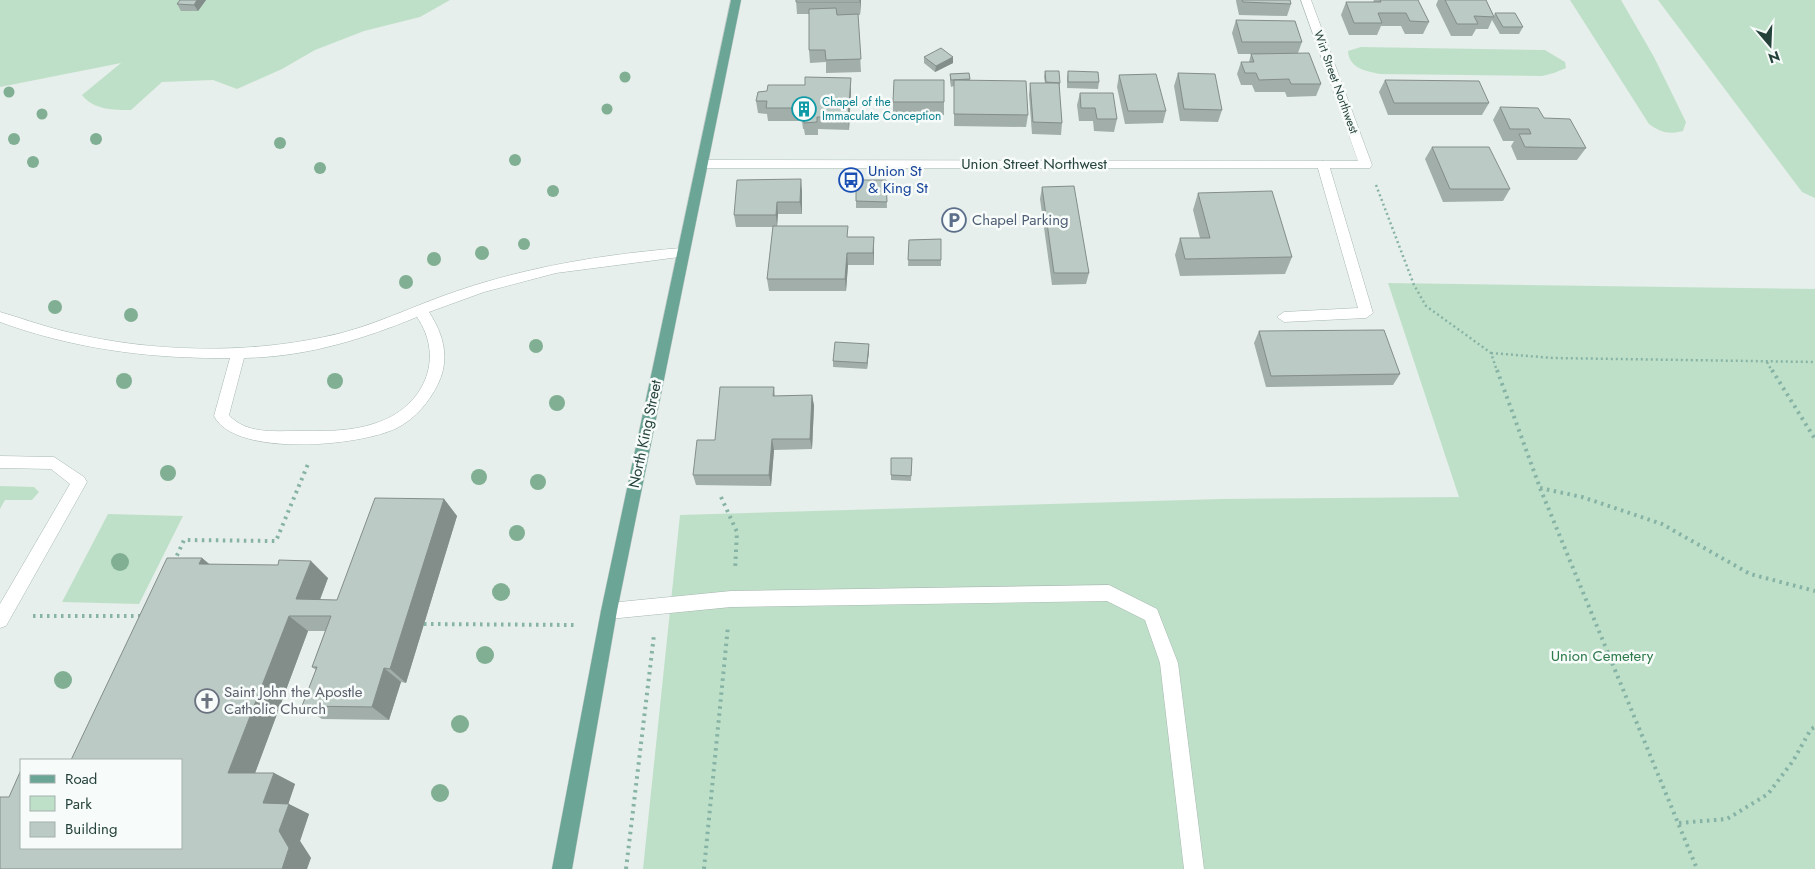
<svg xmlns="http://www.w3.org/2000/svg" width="1815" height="869" viewBox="0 0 1815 869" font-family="Jost,sans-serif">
  <rect width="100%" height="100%" fill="#e6efeb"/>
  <!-- green -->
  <path fill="#bfe0c8" d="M0,0H450L420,17L364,31L315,50L282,69L237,89L213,80L162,82L131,110C113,110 94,110 82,95L121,63L0,87Z
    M1570,0H1621L1654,57L1686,122L1683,131C1669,135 1660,132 1649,124Z
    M1658,0H1815V198L1802,192Z
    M1361,47L1545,50L1565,62L1566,68L1554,73L1542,76L1380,74C1365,71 1349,68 1348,51Z
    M1388,283L1815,289V869H643L680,515L1220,499L1459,497Z
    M0,486L34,487L39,492L32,500H5L0,509Z
    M108,514L183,516L139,604L62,602Z"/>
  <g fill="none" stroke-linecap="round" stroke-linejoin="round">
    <!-- lane casing -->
    <g stroke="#a8b8b2" stroke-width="1">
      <path id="lane" d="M1323,161L1329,165L1373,313L1366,318L1284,322L1277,317L1284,312L1358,308L1317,165Z
        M682,248L687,250L689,253L687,256L556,273L484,292L429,312C444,335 450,359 438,384C429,402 416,418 397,428C361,446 235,458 214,416L230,358C151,359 74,349 0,322V312C24,319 48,328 72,333C152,352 244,354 324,337C371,328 414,305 460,290C532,266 606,254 682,248ZM417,317C446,359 423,408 376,423C351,432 323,431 297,431C273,431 246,434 229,415L244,358C305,357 361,340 417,317Z
        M0,456L54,457L84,477L87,482L6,626L0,628V604L70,484L51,469L0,468Z
        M1109,585L1157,609L1178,663L1204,869H1184L1160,663L1145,620L1107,601L731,607L609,619L603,616L601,611L603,606L609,603L731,591Z"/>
    </g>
    <!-- street casing -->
    <g stroke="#a8b8b2" stroke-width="1">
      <path id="street" d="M1301,0H1311L1372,165L1370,168H702L696,164L702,160L1358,161Z"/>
    </g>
    <!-- primary casing -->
    <g stroke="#c2cac8" stroke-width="1">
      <path id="primary" d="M731,0H741L617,611L572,869H552L601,611Z"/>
    </g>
    <!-- path-far1 -->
    <path stroke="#86b3a5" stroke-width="2.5" stroke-dasharray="2 3" stroke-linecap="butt" d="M1376,185L1414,285L1426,306L1491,353L1497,371
      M1491,353L1553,358L1815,362
      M1767,362L1772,371"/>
    <!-- path -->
    <path stroke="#86b3a5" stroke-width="4" stroke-dasharray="2.5 4.5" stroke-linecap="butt" d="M1497,370L1540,488L1697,869
      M1772,370L1815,439
      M1540,488L1582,497L1662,524L1750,574L1815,591
      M721,497L737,532L735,570
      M174,562L184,540L276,541L308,464
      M33,616H142
      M424,624L577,625
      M1679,823L1727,819L1768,794L1793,761L1811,729L1815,727
      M626,869L654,635
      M704,869L728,626"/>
    <!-- lane -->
    <use href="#lane" fill="#fff" fill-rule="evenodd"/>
    <!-- street -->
    <use href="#street" fill="#fff" fill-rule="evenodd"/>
    <!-- primary -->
    <use href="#primary" fill="#6aa596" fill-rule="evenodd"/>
  </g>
  <!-- trees -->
  <g fill="#80af93">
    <circle cx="625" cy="77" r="5.5"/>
    <circle cx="9" cy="92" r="5.5"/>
    <circle cx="607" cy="109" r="5.5"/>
    <circle cx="42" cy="114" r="5.5"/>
    <circle cx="14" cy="139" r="6"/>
    <circle cx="96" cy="139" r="6"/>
    <circle cx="280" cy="143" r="6"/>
    <circle cx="515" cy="160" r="6"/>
    <circle cx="33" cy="162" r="6"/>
    <circle cx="320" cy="168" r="6"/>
    <circle cx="553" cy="191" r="6"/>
    <circle cx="524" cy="244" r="6"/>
    <circle cx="482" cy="253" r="7"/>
    <circle cx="434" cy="259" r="7"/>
    <circle cx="406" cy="282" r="7"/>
    <circle cx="55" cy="307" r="7"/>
    <circle cx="131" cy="315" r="7"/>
    <circle cx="536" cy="346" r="7"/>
    <circle cx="124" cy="381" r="8"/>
    <circle cx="335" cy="381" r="8"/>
    <circle cx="557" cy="403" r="8"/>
    <circle cx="168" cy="473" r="8"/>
    <circle cx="479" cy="477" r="8"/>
    <circle cx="538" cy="482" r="8"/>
    <circle cx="517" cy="533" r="8"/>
    <circle cx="120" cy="562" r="9"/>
    <circle cx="501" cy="592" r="9"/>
    <circle cx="485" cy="655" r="9"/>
    <circle cx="63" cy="680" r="9"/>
    <circle cx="460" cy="724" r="9"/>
    <circle cx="440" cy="793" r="9"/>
  </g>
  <!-- wall -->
  <path fill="#a1aea9" d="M180,0H206L198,11H181L177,4Z
    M796,0H861L860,15H858L861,72L826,73V62L810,63L809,50V14H797Z
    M1236,0H1290L1291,4L1287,16L1239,15L1236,1Z
    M1374,0H1418L1429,22L1423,34H1405L1401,26H1381L1377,35H1349L1341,15L1346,2H1373Z
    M1438,0H1486L1494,16L1495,13L1523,27L1519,34H1500L1492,20L1488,29H1476L1472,36H1451L1436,5Z
    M1236,20L1302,42L1298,53L1321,84L1316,96L1287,97L1285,92H1255L1252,85H1241L1237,74L1241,62H1249L1251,54H1238L1232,33Z
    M924,57H953V63L935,72L924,63Z
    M1045,71L1060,83L1059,89L1062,123L1061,135L1032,134L1029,95L1030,83H1045L1044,77Z
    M1068,71L1099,82L1098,89L1067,88V78Z
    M969,73L970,80L1028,115L1026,127L954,126V86L951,87L950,81V74Z
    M1178,73L1222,110L1218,122L1180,121L1174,86Z
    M1119,75L1166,111L1163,123L1125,124L1117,87Z
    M944,80V115L893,114V102Z
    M1385,80L1489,103L1482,115H1388L1379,92Z
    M851,90L849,130L818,129V135H805L804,129H803L802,121H768L767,114L758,113L756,101Z
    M1080,93L1117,119L1114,132L1094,131L1093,121H1079L1077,105Z
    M1500,107L1544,118L1586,148L1577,160H1517L1511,146L1514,141H1503L1493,120Z
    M1432,147L1510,189L1503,201L1443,202L1425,159Z
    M886,180L887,208H856V201Z
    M1042,187L1089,273L1086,284L1052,285L1040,199Z
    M802,191V214H778L777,226L848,237H874V265H848L846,291H769L767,279L773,227H736L734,215Z
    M1198,193L1292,257L1285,274L1180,276L1175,255L1180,238H1200L1193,210Z
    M941,239V266H908L909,240Z
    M1259,331L1400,374L1393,385L1266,387L1254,343Z
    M869,344V350L867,369L833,367V361Z
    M774,387L775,396L812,395L814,406L812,449L774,450L771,486L696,485L693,475L715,440Z
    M912,458L911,481L891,480V475Z
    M444,499L457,516L406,683L401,682L389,720L322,719L302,706L316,670L312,667L325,631H308L255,773H274L295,784L288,804L309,814L300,841L311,858L21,848L202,558L209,564L328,578L320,600H337Z"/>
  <!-- shaded-wall -->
  <path fill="#838d89" d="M197,0H206L198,11L194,5Z
    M860,0H861L860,15Z
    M953,57V63L935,72L936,66Z
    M851,78V90L849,130L848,117Z
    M801,179L802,191V214L800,202Z
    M777,202L778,214L777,227L776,215Z
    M874,237V265L873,253Z
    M847,253L848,265L846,291L845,279Z
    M869,344V350L867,369V363Z
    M812,395L814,406L812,449L810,439Z
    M772,439L774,450L771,486L769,475Z
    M444,499L457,516L406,683L390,669Z
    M202,558L222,575L199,564Z
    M311,561L328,578L314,615L296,599Z
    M289,616L308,631L251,784L228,773Z
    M384,668L401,682L389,720L372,707Z
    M274,773L295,784L285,814L263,803Z
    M289,804L309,814L300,841L311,858L307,869H282L279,831Z"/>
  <!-- building -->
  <path fill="#bbcac4" stroke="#838d89" d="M180,0H197L194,5L177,4Z
    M796,0H860V2H796Z
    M1242,0H1290L1291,4L1243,2Z
    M1380,0H1418L1429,22L1410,21L1406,13H1378L1382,23H1354L1346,2H1381Z
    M1445,0H1486L1494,17L1474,16L1478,24H1457Z
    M836,8L837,15L858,14L861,59L826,60L825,50H809V9Z
    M1495,13H1515L1523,27H1503Z
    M1236,20L1295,21L1302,42H1242Z
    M941,48L953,57L936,66L924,57Z
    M1309,53L1321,84H1291L1289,79L1259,80L1256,73H1245L1241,62H1254L1251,54Z
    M1045,71H1059L1060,83L1046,82Z
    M1068,71L1098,72L1099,82H1068Z
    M969,73L970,79L951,80L950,74Z
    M1178,73L1215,74L1222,110L1184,109Z
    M1156,74L1166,111H1128L1119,75Z
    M805,77L851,78L848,117H817V122L804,123L805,117H801L802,108H766L767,101H756L758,92L767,91L768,85H805Z
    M894,80H944V102H893Z
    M954,80L1026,81L1028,115L954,114Z
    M1385,80L1479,81L1489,103H1394Z
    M1030,83H1059L1062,123L1033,122Z
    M1080,93H1113L1117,119H1097L1095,108H1081Z
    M1500,107L1538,108L1544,118L1570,119L1586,148L1525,147L1519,134H1531L1529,129H1510Z
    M1432,147H1489L1510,189H1450Z
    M801,179L800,202H777L776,215H734L737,180Z
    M856,180H886L887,202L856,201Z
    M1074,186L1089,273H1054L1042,187Z
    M1272,191L1292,257L1185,259L1180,238H1210L1198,193Z
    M773,226H848L847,237H874L873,253H847L845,279H767Z
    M941,239V260H908L909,240Z
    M1384,330L1400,374L1271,376L1259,331Z
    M835,342L869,344L867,363L833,361Z
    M720,387H774L773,396L812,395L810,439H772L769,475H693L697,440H715Z
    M891,458H912L911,476L891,475Z
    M375,498L444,499L390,669L384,668L372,707L302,706L317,667H312L331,616H289L228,773H274L263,803L289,804L279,831L289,848L282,869H0V797H9L21,770V848H181V760H71L167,558H202L199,564L278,565L279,560L311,561L296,599L337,600Z"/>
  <!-- icons -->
  <defs>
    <g id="building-ring" transform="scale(1.25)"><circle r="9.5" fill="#f7fbf9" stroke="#0f9aa8" stroke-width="1.5"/><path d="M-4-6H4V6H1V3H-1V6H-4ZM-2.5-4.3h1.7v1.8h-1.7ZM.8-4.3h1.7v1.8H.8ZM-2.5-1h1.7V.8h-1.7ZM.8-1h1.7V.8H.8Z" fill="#0f9aa8"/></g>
    <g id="bus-ring" transform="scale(1.25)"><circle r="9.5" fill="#f7fbf9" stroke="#1a4fb4" stroke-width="1.5"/><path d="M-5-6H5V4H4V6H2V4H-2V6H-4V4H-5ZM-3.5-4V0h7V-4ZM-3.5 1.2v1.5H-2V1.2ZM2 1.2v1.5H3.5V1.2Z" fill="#1a4fb4"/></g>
    <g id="parking-ring" transform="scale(1.25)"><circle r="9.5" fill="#f7fbf9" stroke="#5c6f8a" stroke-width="1.5"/><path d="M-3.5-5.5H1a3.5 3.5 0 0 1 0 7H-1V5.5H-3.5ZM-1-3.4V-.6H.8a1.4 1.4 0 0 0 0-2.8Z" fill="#5c6f8a"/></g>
    <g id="church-ring" transform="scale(1.25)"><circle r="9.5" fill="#f7fbf9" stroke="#6b7280" stroke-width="1.5"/><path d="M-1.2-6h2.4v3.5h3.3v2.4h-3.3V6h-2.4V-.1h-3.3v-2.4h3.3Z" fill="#6b7280"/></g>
  </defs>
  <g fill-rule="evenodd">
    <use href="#building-ring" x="804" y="109"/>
    <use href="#bus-ring" x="851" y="180"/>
    <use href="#parking-ring" x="954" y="220"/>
    <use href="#church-ring" x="207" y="701"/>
  </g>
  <g text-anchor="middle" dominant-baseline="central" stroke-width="5" stroke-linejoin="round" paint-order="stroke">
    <!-- far-street labels -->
    <g font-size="12" fill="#24423a" stroke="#f7fbf9">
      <text transform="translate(1336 82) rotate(70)">Wirt Street Northwest</text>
    </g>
    <!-- far-culture labels -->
    <g font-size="12" fill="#0d838f" stroke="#f7fbf9" text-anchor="start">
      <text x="822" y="102">Chapel of the<tspan x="822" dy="14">Immaculate Conception</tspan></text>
    </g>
    <!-- street labels -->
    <g font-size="15" fill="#24423a" stroke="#f7fbf9">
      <text x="1034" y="164">Union Street Northwest</text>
      <text transform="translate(645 434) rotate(-78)">North King Street</text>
    </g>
    <!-- transit labels -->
    <g font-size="15" fill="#164399" stroke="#f7fbf9" text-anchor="start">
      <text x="868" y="171">Union St<tspan x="868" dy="17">&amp; King St</tspan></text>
    </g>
    <!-- service labels -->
    <g font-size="15" fill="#4e5e75" stroke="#f7fbf9" text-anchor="start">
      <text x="972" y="220">Chapel Parking</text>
    </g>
    <!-- park labels -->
    <g font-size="15" fill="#2d7a4b" stroke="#f7fbf9">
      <text x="1602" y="656">Union Cemetery</text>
    </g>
    <!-- worship labels -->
    <g font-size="15" fill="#5b616d" stroke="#f7fbf9" text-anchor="start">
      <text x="224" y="692">Saint John the Apostle<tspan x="224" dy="17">Catholic Church</tspan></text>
    </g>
  </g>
  <!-- legend -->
  <rect x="20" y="759" width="162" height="90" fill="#f7fbf9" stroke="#a3b1ad"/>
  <rect x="30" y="775" width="25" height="8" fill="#6aa596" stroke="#a3b1ad"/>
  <text x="65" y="784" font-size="15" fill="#24423a">Road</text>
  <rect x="30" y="796" width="25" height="15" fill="#bfe0c8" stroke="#a3b1ad"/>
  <text x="65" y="809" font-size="15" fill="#24423a">Park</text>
  <rect x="30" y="822" width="25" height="15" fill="#bbcac4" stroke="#a3b1ad"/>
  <text x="65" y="834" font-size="15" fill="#24423a">Building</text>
  <!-- north arrow -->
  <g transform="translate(1770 45) rotate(161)" stroke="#f7fbf9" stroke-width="4" paint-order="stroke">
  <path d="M0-4L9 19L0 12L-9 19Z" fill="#24423a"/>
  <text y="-8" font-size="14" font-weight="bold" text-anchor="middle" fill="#24423a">N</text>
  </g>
</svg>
